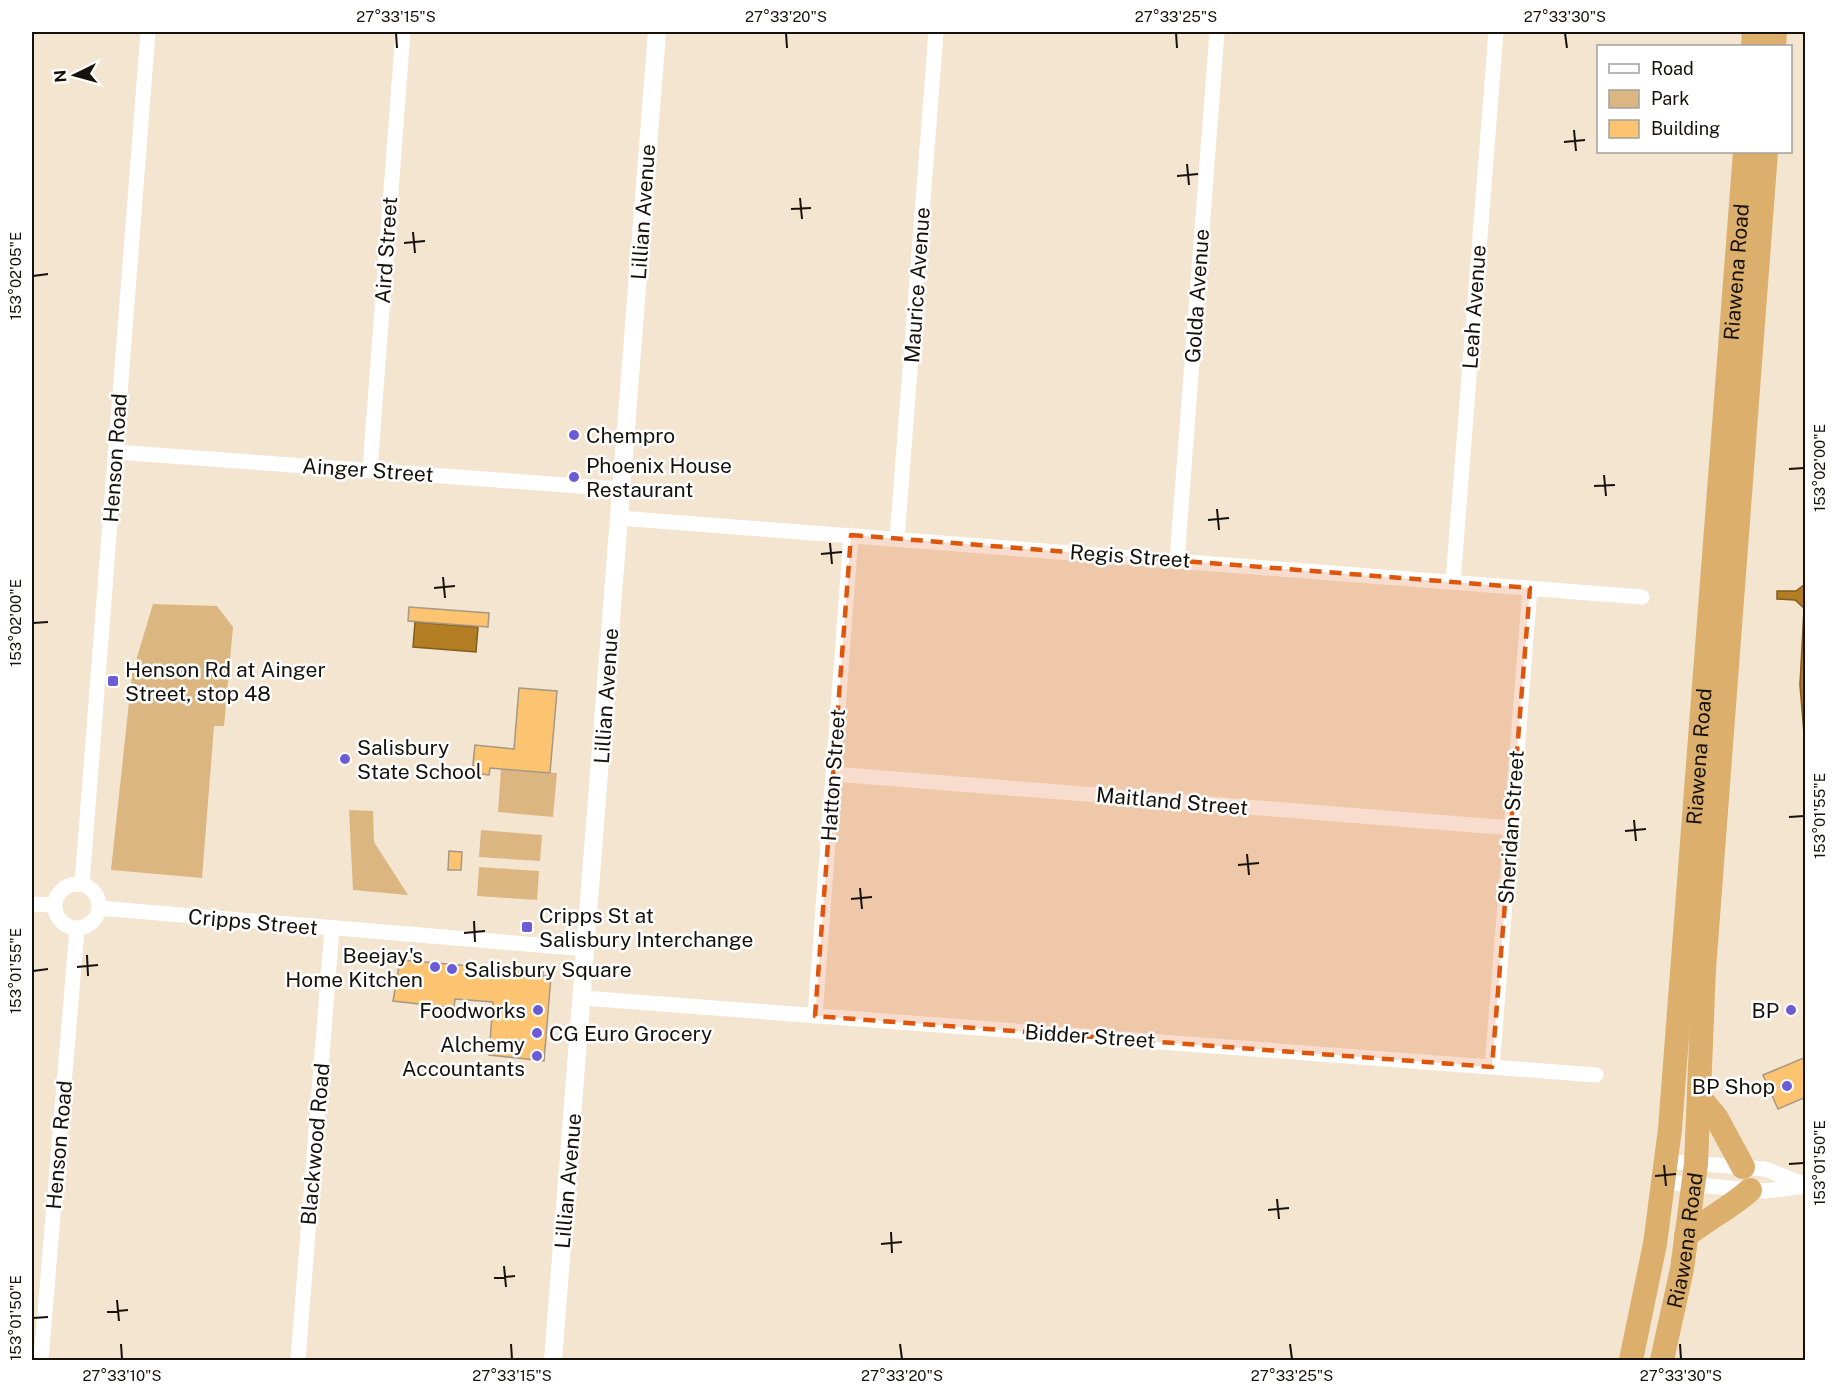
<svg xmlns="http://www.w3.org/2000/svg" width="1837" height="1392" viewBox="0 0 1837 1392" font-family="'Public Sans',sans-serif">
  <rect width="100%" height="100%" fill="#f4e5d1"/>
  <!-- green -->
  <path fill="#dcb681" d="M153,604L217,606L233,627L224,726H214L202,878L111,870L132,674Z
    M501,769L557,773L553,817L498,812Z
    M349,810L373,811L374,842L408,895L353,890Z
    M481,830L542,835L540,861L479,857Z
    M479,867L539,871L537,900L477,896Z"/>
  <!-- water -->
  <path fill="#b27d23" stroke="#835d1c" stroke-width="1.5" d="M1805,584V746L1800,685L1804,608L1795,600L1777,599V591H1796Z
    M415,622L478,627L476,652L413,647Z"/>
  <!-- building -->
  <path fill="#fcc370" stroke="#a69885" stroke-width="1.5" d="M409,607L489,613L488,627L408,621Z
    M519,688L557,691L550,773L490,768L489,775L472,773L475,745L514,749Z
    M449,851L462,852L461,870H448Z
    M400,960L543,972V976H551L544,1061L489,1055L493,1002L455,999L454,1008L393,1001Z
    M1806,1057V1097L1778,1109L1763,1075Z"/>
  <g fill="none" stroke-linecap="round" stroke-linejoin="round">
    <!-- minor -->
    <path stroke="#fff" stroke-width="15" d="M115,452L621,489
      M370,469L403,32
      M619,518L1642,597
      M897,539L936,32
      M1177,560L1217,32
      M1453,582L1496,32
      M833,774L1511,828
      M55 906a22 22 0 1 1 44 0a22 22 0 1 1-44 0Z
      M82,884L148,32
      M32,904L54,905
      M99,908L586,949
      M583,998L1596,1075
      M815,1016L851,535
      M1492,1067L1530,588
      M1666,1161L1765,1169L1806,1185
      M1663,1182L1765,1191L1806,1186
      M41,1360L77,929
      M298,1360L332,928"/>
    <!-- tertiary -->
    <path stroke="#fff" stroke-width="18" d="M553,1360L657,32"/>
    <!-- trunk -->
    <g stroke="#dcb06c" stroke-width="24">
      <path d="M1753,46L1754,32"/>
      <path d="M1774,46L1775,32"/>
      <path d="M1700,1098L1716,1117L1743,1167"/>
      <path d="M1686,1236C1707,1219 1730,1208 1750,1190"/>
      <path id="s1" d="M1631,1360L1655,1244L1670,1129L1745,152"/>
      <path id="s2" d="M1662,1360L1682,1269L1696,1164L1704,969L1766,152"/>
    </g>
  </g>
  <!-- marked area -->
  <path fill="#de550c" fill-opacity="0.2" stroke="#de550c" stroke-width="4.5" stroke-dasharray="12 8" stroke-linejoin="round" d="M851,535L1530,588L1492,1067L815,1016Z"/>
  <!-- ticks -->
  <path fill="none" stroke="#16110a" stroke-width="2" d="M396,33L397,48M786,33L787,48M1176,33L1177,48M1565,33L1567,48M1574,130L1576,151M1564,142L1585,140M1187,164L1189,185M1177,176L1198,174M800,198L802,219M791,209L811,208M413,232L415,253M404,243L425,241M33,276L48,274M1789,469L1804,468M1604,475L1606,496M1594,486L1615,485M1217,509L1219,530M1208,520L1229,518M830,543L832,564M821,554L842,552M443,577L445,598M434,588L455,586M33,623L48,622M1789,817L1804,816M1634,820L1636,841M1625,831L1646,829M1247,854L1249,875M1238,865L1259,863M860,888L862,909M851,899L872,897M474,921L475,942M464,933L485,931M87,955L88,976M77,967L98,965M33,971L48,969M1789,1164L1804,1163M1664,1165L1666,1186M1655,1176L1676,1174M1277,1199L1279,1219M1268,1210L1289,1208M891,1232L892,1253M881,1244L902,1242M504,1266L506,1287M494,1278L515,1276M117,1300L119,1321M107,1312L128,1310M33,1318L48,1317M121,1344L122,1359M511,1344L512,1359M900,1344L902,1359M1290,1344L1292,1359M1680,1344L1681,1359"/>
  <!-- markers -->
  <g fill="#6c5bd5" stroke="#fff" stroke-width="2">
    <circle cx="574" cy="435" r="6"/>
    <circle cx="574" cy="477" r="6"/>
    <rect x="107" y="675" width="12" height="12" rx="3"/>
    <circle cx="345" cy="759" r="6"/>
    <rect x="521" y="921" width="12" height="12" rx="3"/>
    <circle cx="435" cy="967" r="6"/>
    <circle cx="452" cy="969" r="6"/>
    <circle cx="538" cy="1010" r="6"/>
    <circle cx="1791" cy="1010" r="6"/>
    <circle cx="537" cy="1033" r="6"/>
    <circle cx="537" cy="1056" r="6"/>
    <circle cx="1787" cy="1086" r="6"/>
  </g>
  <g text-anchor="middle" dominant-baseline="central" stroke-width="5" stroke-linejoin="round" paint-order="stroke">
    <!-- street labels -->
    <g font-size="21" fill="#16110a" stroke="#fff">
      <text transform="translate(643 212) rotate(-86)">Lillian Avenue</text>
      <text transform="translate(386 250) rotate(-86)">Aird Street</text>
      <text stroke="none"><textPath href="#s1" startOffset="1094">Riawena Road</textPath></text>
      <text transform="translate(917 285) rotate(-86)">Maurice Avenue</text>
      <text transform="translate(1197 296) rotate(-86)">Golda Avenue</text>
      <text transform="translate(1474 307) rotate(-86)">Leah Avenue</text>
      <text transform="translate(115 458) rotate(-86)">Henson Road</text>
      <text transform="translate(368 470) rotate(4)">Ainger Street</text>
      <text transform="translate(1130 556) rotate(4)">Regis Street</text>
      <text transform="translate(606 696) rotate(-86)">Lillian Avenue</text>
      <text stroke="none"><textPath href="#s1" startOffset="608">Riawena Road</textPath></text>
      <text transform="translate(833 775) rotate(-86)">Hatton Street</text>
      <text transform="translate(1172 801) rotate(5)">Maitland Street</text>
      <text transform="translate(1511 827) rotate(-86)">Sheridan Street</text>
      <text transform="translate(253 922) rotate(5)">Cripps Street</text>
      <text transform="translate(1090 1036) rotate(4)">Bidder Street</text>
      <text transform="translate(315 1144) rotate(-85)">Blackwood Road</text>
      <text transform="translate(59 1145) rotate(-85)">Henson Road</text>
      <text transform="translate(568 1181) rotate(-85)">Lillian Avenue</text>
      <text stroke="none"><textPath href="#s2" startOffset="122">Riawena Road</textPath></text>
    </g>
    <!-- poi labels -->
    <g font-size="21" fill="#16110a" stroke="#fff" text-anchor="start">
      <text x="586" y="435">Chempro</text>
      <text x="586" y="465">Phoenix House<tspan x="586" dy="24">Restaurant</tspan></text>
      <text x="125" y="669">Henson Rd at Ainger<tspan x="125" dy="24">Street, stop 48</tspan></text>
      <text x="357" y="747">Salisbury<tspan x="357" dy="24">State School</tspan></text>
      <text x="539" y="915">Cripps St at<tspan x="539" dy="24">Salisbury Interchange</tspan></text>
      <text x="423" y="955" text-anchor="end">Beejay's<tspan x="423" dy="24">Home Kitchen</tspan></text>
      <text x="464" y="969">Salisbury Square</text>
      <text x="526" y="1010" text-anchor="end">Foodworks</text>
      <text x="1779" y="1010" text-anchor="end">BP</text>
      <text x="549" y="1033">CG Euro Grocery</text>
      <text x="525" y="1044" text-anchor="end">Alchemy<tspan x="525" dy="24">Accountants</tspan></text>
      <text x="1775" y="1086" text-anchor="end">BP Shop</text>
    </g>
  </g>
  <!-- border -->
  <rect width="1837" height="1392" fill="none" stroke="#ffffff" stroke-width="66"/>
  <!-- legend -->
  <rect x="1597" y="45" width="195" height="108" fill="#ffffff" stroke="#a2a09d" stroke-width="1.5"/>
  <rect x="1609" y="64" width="30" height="9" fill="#ffffff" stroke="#a2a09d" stroke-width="1.5"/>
  <text x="1651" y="75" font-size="18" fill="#16110a">Road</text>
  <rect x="1609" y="90" width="30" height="18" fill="#dcb681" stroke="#a2a09d" stroke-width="1.5"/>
  <text x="1651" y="105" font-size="18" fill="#16110a">Park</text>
  <rect x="1609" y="120" width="30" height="18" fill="#fcc370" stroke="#a2a09d" stroke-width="1.5"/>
  <text x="1651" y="135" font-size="18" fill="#16110a">Building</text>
  <!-- north arrow -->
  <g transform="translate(75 75) rotate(265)" stroke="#ffffff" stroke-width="4.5" paint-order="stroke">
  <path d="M0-4.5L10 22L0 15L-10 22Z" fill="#16110a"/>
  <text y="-9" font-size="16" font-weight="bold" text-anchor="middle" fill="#16110a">N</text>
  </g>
  <rect x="33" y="33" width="1771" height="1326" fill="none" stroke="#16110a" stroke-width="2"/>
  <g font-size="15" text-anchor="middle" fill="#16110a">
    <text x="396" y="22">27°33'15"S</text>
    <text x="786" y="22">27°33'20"S</text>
    <text x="1176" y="22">27°33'25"S</text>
    <text x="1565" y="22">27°33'30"S</text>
    <text transform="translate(16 276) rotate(-90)" y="5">153°02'05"E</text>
    <text transform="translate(1820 468) rotate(-90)" y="5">153°02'00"E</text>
    <text transform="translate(16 623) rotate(-90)" y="5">153°02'00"E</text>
    <text transform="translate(1820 816) rotate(-90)" y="5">153°01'55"E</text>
    <text transform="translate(16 971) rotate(-90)" y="5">153°01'55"E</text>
    <text transform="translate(1820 1163) rotate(-90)" y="5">153°01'50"E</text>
    <text transform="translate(16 1318) rotate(-90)" y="5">153°01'50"E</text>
    <text x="122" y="1381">27°33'10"S</text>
    <text x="512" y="1381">27°33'15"S</text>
    <text x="902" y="1381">27°33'20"S</text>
    <text x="1292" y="1381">27°33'25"S</text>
    <text x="1681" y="1381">27°33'30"S</text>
  </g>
</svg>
